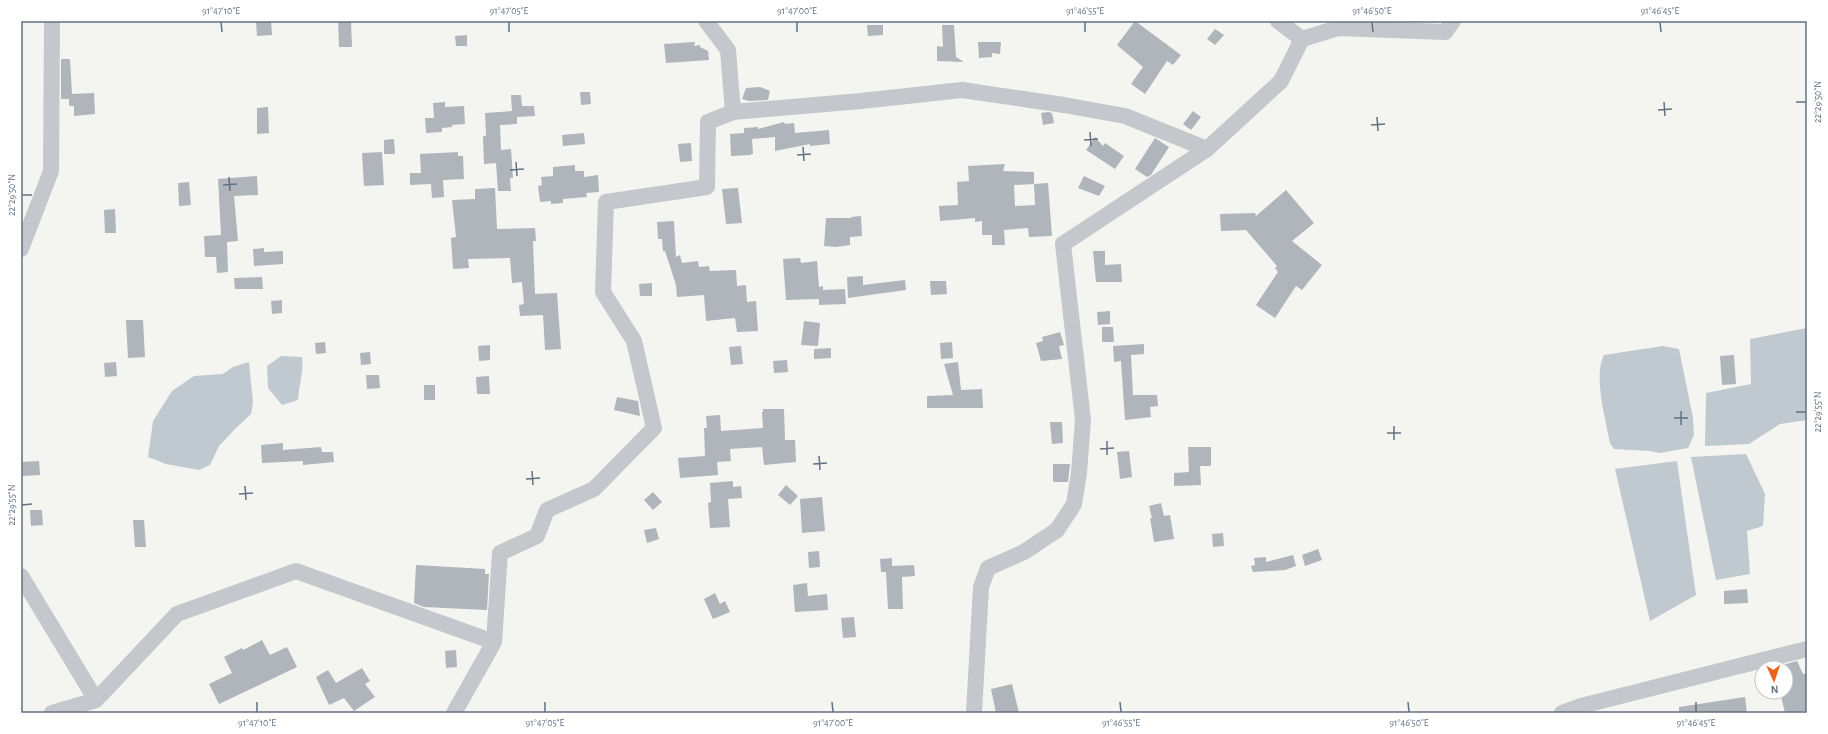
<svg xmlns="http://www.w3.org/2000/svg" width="1828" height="734" viewBox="0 0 1828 734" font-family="'Alegreya Sans',sans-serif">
  <rect width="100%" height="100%" fill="#f4f5f0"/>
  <!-- water -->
  <path fill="#bfc9cf" d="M1807,328V420L1780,424L1749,444L1705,446L1706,393L1751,384L1750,339Z
    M1663,346L1679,349L1693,418L1694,435L1688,448L1660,453L1650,451L1614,449L1610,443C1606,421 1593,375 1604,355Z
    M281,356L302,357C304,371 299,385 298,400L282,405L268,388L267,366Z
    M249,362L253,402L251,414L236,428L219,446L210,465L199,470L166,464L148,457L153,421L172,391L194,376L223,374L233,367Z
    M1746,454L1765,494L1763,526L1747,531L1750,574L1716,580L1691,457Z
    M1677,461L1696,595L1650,621L1615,469Z"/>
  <!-- building -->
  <path fill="#afb5bb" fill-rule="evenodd" d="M256,21H271L272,35L257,36Z
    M338,21H351L352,47H339Z
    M1135,21L1181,55L1173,65L1167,61L1145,94L1131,84L1143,67L1117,45Z
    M867,25H883V35L868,36Z
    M942,25H954L956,57L964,62L937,61V46L943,47Z
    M1215,29L1224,35L1215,45L1207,39Z
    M467,35V46H456L455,36Z
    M695,42L694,46L700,45V47L708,51L709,60L666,63L664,44Z
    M978,42H1001L1000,54L992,53V57L979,58Z
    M61,59H70L72,94L94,93L95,114L74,116V106H69V99H61Z
    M760,87L770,91L768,100L749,101L742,99L746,88Z
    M580,92H590L591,104L581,105Z
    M511,95H521L522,106H534L535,116L517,117V124L500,125L501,150L511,149L513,178H510L511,191H498L496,163L484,164L483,136H486L485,113L512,111Z
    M445,102V107L464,106L465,124L452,125V127L442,128V132L426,133L425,118H434L433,103Z
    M268,107L269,133L257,134V108Z
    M1193,111L1201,117L1191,130L1183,124Z
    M1048,112L1052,113L1054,123L1043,125L1041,113Z
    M784,122L785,124L794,123L795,133L829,130L830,144L810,146V144L775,151V137L752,139L753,154H751V155L731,156L730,134L744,133V128L758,127V129Z
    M584,133L585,144L563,146L562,135Z
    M1095,137L1103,146L1105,143L1124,156L1115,169L1086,150Z
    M1155,138L1169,147L1151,175L1147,177L1135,169Z
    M394,139L395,154H384V140Z
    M691,143L692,161L680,162L678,144Z
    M382,152L384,185L364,186L362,153Z
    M458,152V156H463L464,179L443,180L444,197L432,198L431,184L410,185V173H421L420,154Z
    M1005,164L1003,171L1034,172V184L1048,183L1052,236L1029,237L1028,228L1004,230L1005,245H992V235H982V221L975,222V218L940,221L939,206L958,205L957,182L969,181L968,166ZM1034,184L1035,205L1015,206L1014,185Z
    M575,165V171H584V177L598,175L599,192L586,193L587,197L563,199V203L551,204V201L540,202L538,186L542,185L541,177L553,176V167Z
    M257,176L258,195L234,196L238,241L227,242L228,272L217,273L216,257H205L204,236L221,235L218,179Z
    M1084,176L1105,186L1099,196L1078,188Z
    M189,182L191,205L179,206L178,183Z
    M495,188L497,229L535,228L536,241H533L535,294L557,293L561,349L545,350L543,315L520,316L519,305L524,304L522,282L512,283L510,258L468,259L469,268L453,269L451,238L456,237L452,200L475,199V189Z
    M738,188L742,223L726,224L722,189Z
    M1286,190L1314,223L1292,241L1322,265L1302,290L1296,286L1275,318L1256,305L1278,272L1275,268L1277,266L1246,230L1221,231L1220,214L1255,213L1256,216Z
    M115,209L116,233H105L104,210Z
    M861,216L862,236L850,237V245L836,247L824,246L826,218H851V217Z
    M674,221L676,257L680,255L682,263L698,261L699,267L709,266L710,271L736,270L737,286L746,285L747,302L756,301L758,331L737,332L735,318L706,321L704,295L677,297L676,285L665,251H663L662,239H658L657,222Z
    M264,248V252L283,251V264L254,266L253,249Z
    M1093,251H1105V265L1121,264L1122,282H1096Z
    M800,258L801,263L817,261L819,287L823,286V290L845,289L846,304L819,305V299L786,300L783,259Z
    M863,276V285L905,280L906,290L848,298L847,277Z
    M262,277L263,289H235L234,278Z
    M930,281H946L947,294L931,295Z
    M652,283V296H640L639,284Z
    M282,300V313L272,314L271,301Z
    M1110,311V324L1098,325L1097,312Z
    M126,320H143L145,357L128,358Z
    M804,321L820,323L818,346L801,345Z
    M1102,327H1113L1114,342H1102Z
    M1060,332L1064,345L1059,346L1062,359L1041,361L1036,343L1043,341L1042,337Z
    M325,342L326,353L316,354L315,343Z
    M952,342L953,358L941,359L940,343Z
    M1144,344V354L1131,355L1133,395H1157L1158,406L1150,407L1151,417L1125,420L1121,361L1114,362L1113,346Z
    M490,345V360L479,361L478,346Z
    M741,346L743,364L731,365L729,347Z
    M831,348V358L814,359V349Z
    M370,352L371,364L361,365L360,353Z
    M1734,355L1736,384L1722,385L1720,356Z
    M787,360L788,372L774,373L773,361Z
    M116,362L117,376L105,377L104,363Z
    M958,362L961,390L982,389L983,408H927V396L953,395L944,364Z
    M366,375H379L380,388L367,389Z
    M489,376L490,394H477L476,377Z
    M424,385H435V400H424Z
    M617,397L638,401L640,416L614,410Z
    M763,409H784L785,440H795L796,462L764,465L762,447L730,449L731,461L717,462L718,475L680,478L678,458L705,456L704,428H707L706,416L720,415L721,431L763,428L762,412H763Z
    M1050,422H1062L1063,443L1052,444Z
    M283,443V450L321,447L322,452H333L334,462L303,465V461L262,463L261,445Z
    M1188,447H1211V466H1200L1201,485L1174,486V473L1189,472Z
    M1129,451L1132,477L1120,479L1117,452Z
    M39,461L40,475L22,476L21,462Z
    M1053,464H1070L1068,482H1053Z
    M733,481V487L741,486L742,498L728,499L730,527L710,528L708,503L711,502L710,483Z
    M786,485L798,496L790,505L778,495Z
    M653,492L662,502L653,510L644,500Z
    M822,497L825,531L802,533L800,499Z
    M1161,503L1164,516L1170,515L1174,539L1154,542L1150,518H1152L1149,506Z
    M30,510H42L43,525L31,526Z
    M133,520H144L146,547H135Z
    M656,528L659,539L647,543L644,530Z
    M1223,533L1224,546L1213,547L1212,534Z
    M1318,549L1322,560L1305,566L1302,555Z
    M819,551L820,567L809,568L808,552Z
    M1293,555L1296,566L1285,570L1253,572L1251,566L1255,565L1254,558L1266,557V562Z
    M892,558V566L914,565L915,576L902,577L903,609H888L886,572H881L880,559Z
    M416,565L485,569V574H489L487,610L424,607L414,603Z
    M807,583L808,596L827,594L828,610L795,612L793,585Z
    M1747,589L1748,603L1724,604V591Z
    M715,593L720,604L725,601L730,612L713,619L704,599Z
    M854,617L856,637L843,638L841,618Z
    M262,640L270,655L287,647L297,667L219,704L209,684L232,673L224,657L242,648L243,650Z
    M456,650L457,667L446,668L445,651Z
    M1797,661L1803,674L1807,673V711L1785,713L1780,692H1786V664Z
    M362,668L370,681L365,684L375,697L354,711L344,698L329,705L316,677L328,670L336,683Z
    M1012,684L1019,713H996L991,689Z
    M1745,697L1747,713H1679V707Z"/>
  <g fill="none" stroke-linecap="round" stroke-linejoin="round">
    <!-- street -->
    <path stroke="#c4c7cb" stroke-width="16" d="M706,21L728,50L733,112L861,101L962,90L1064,105L1125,116L1207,149
      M1278,21L1302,39
      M21,249L51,171L52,21
      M21,576L96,700L177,614L296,571L494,642
      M52,713L96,700
      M454,713L494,642L500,553L537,536L547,510L594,489L654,428L634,341L603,292L606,202L707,187L708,122L733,112
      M974,713L981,587L988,568L1024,552L1057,530L1074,504L1079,473L1083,420L1063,244L1207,149L1281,81L1302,39L1338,28L1445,32L1453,21
      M1562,713L1581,706L1807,649"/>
  </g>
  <!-- ticks -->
  <path fill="none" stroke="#627183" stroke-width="1.5" d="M221,22L222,32M509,22V32M797,22V32M1085,22V32M1372,22L1373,32M1660,22L1661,32M1664,102L1665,116M1796,102H1806M1658,110L1672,109M1377,117L1378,131M1371,125L1385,124M1090,132L1091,146M1084,140L1098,139M803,147L804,161M797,155L811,154M516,162L517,176M510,170L524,169M229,177L230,191M223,185L237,184M22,195H32M1681,411V425M1796,412H1806M1674,418H1688M1394,426V440M1387,433H1401M1107,441V455M1100,449L1114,448M819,456L820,470M813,464L827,463M532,471L533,485M526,479L540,478M245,486L246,500M239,494L253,493M22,505L32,504M257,702V712M545,702V712M832,702L833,712M1120,702L1121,712M1408,702L1409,712M1696,702V712"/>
  <!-- border -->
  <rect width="1828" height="734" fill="none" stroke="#ffffff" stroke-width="44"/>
  <!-- north arrow -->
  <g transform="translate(1774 680) rotate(177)"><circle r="19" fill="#ffffff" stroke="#c0c6cd"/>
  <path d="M0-3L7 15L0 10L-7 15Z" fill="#ed6118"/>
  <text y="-6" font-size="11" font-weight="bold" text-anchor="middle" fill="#627183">N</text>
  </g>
  <rect x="22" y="22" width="1784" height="690" fill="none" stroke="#627183" stroke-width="1.5"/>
  <g font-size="10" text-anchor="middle" fill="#627183">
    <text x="221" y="14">91°47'10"E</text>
    <text x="509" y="14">91°47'05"E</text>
    <text x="797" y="14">91°47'00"E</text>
    <text x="1085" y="14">91°46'55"E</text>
    <text x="1372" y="14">91°46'50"E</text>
    <text x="1660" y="14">91°46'45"E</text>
    <text transform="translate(1817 102) rotate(-90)" y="4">22°29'50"N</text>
    <text transform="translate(11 195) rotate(-90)" y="4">22°29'50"N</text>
    <text transform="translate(1817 412) rotate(-90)" y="4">22°29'55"N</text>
    <text transform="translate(11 505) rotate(-90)" y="4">22°29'55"N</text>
    <text x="257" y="726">91°47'10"E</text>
    <text x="545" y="726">91°47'05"E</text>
    <text x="833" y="726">91°47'00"E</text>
    <text x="1121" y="726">91°46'55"E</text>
    <text x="1409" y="726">91°46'50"E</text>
    <text x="1696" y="726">91°46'45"E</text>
  </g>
</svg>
